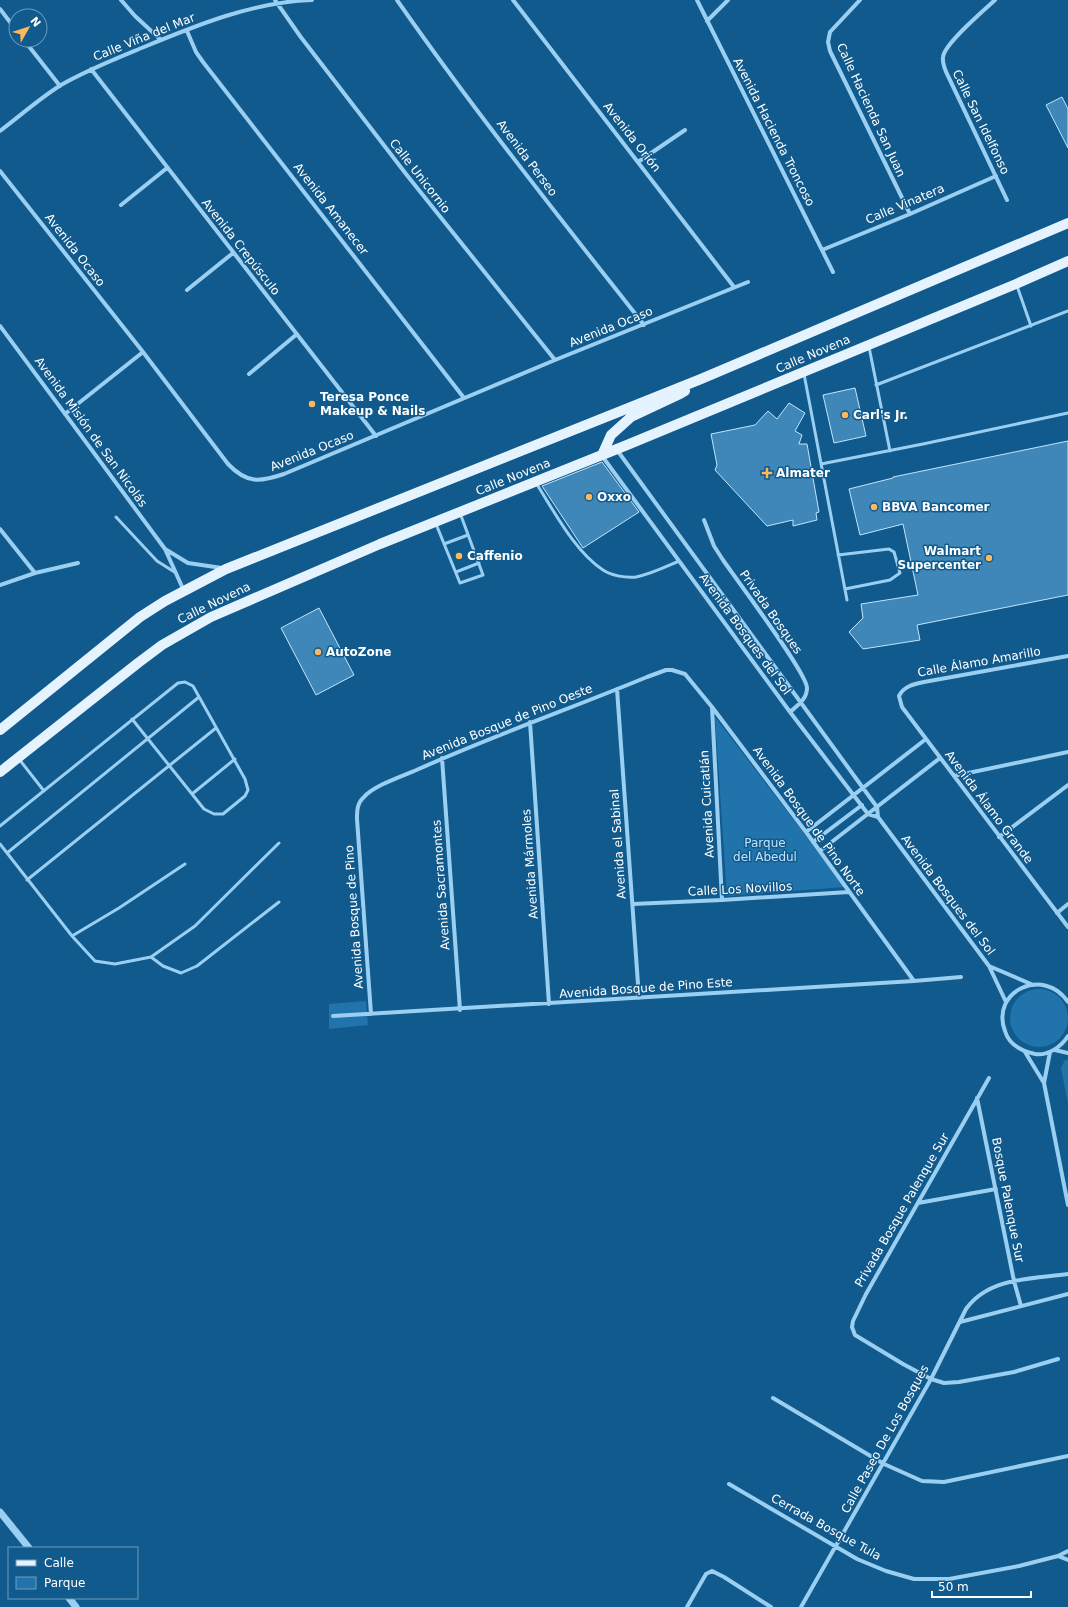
<svg xmlns="http://www.w3.org/2000/svg" width="1068" height="1607" viewBox="0 0 1068 1607" font-family="'DejaVu Sans',sans-serif">
  <rect width="100%" height="100%" fill="#115a8d"/>
  <!-- green -->
  <path fill="#2074ab" d="M715,717L845,887L727,896Z
    M1010 1018a29 29 0 1 1 58 0a29 29 0 1 1-58 0Z
    M366,1001L368,1025L329,1029V1004Z
    M1065,1060H1068V1104L1061,1068Z"/>
  <!-- building -->
  <path fill="#3e87b8" stroke="#c1e5fd" d="M1062,97L1068,109V148L1046,105Z
    M855,388L866,436L834,443L823,395Z
    M789,403L805,413L795,431L802,435L799,444H807L819,512L816,513L817,520L793,526V520L767,526L715,470L717,465L711,434L755,425L768,411L777,419Z
    M1068,441V595L917,625L920,640L863,649L849,632L863,618L861,604L918,595L903,524L860,535L849,489L893,478V477Z
    M602,462L639,512L583,548L542,486Z
    M319,608L354,675L316,695L281,628Z"/>
  <g fill="none" stroke-linecap="round" stroke-linejoin="round">
    <!-- service -->
    <path stroke="#9acff2" stroke-width="3" d="M1017,286L1031,326
      M869,347L890,451
      M804,374L847,600
      M876,385L1068,311
      M821,464L923,444L1068,413
      M536,483C554,511 575,552 603,570C612,576 626,578 636,577C651,574 665,567 679,561
      M116,517L157,561L176,573
      M436,524L460,583L483,575L460,513
      M444,544L468,535
      M838,555L889,549L894,552L900,573L890,580L845,589
      M456,572L479,563
      M19,759L44,791
      M192,794L235,759
      M0,826L178,683L185,682L193,686L245,779L248,790L245,796L223,814H214L204,809L132,719
      M0,844L72,936L95,961L115,964L151,957L195,926L279,843
      M7,853L199,697
      M27,880L216,728
      M72,936L119,908L185,864
      M151,957L163,966L181,973L197,966L279,902"/>
    <!-- minor -->
    <path stroke="#9acff2" stroke-width="4" d="M121,0L135,16L161,40
      M275,0L300,36L406,174L555,360
      M397,0C475,112 560,218 644,325
      M513,0L734,287
      M697,0L833,272
      M860,0L830,32L828,42L830,51L910,214
      M995,0C984,10 944,44 943,57C942,65 946,72 949,78L1007,200
      M0,9L16,30
      M707,21L728,0
      M187,31L196,52L203,62L464,398
      M24,40L60,86
      M91,69L376,436
      M0,131C20,116 40,98 61,85C87,70 115,59 144,47C197,25 253,2 312,0
      M638,162L685,130
      M0,171L143,352L228,464C247,484 260,482 284,474L555,360L748,282
      M121,205L167,168
      M822,250L910,214L996,176
      M187,290L233,253
      M0,326L165,549L184,591
      M249,374L297,334
      M65,414L143,352
      M617,450L863,788L877,807L878,817L989,966L1006,1002
      M602,456L790,712L868,814L878,817
      M704,520L714,546L723,560C736,579 807,673 807,688C807,699 798,705 790,712
      M0,529L35,573
      M165,549L188,563L222,568
      M0,585L35,573L78,563
      M1068,656L924,682C914,684 904,686 899,696L902,707L1068,927
      M617,689L639,998
      M712,707L722,900
      M530,722L549,1004
      M442,758L460,1010
      M954,776L1068,752
      M806,832L926,739
      M999,837L1068,785
      M813,842L862,805
      M820,851L940,758
      M633,904L722,900L849,892
      M1057,913L1068,904
      M989,966L1031,984
      M1068,1002C1044,966 990,991 1005,1031C1009,1045 1021,1051 1035,1054C1048,1056 1061,1047 1068,1036
      M371,1014L357,819C357,811 357,803 364,797C374,785 406,775 421,768C495,735 572,708 647,677L666,670H672L685,674L712,707L806,832L914,981
      M333,1016L914,981L961,977
      M1055,1050L1068,1053
      M1025,1052L1044,1083L1068,1205
      M989,1078L866,1294L853,1321L852,1327L855,1335L903,1364L931,1379L944,1383L959,1382L1014,1372L1058,1359
      M1044,1083L1050,1052
      M977,1098L1014,1281L1021,1306
      M918,1203L996,1189
      M960,1322L1068,1294
      M773,1398L884,1464L922,1481L944,1482L1068,1456
      M729,1484L857,1559L886,1571L914,1579H949L1019,1566L1058,1556L1068,1551
      M1058,1556L1068,1560
      M687,1607L706,1574L712,1571L724,1577L771,1607
      M801,1607L931,1379L966,1309C989,1277 1032,1279 1068,1274"/>
    <!-- tertiary -->
    <path stroke="#9acff2" stroke-width="7" d="M0,1512L29,1548
      M69,1598L76,1607"/>
    <!-- primary -->
    <path stroke="#e5f3ff" stroke-width="10" d="M602,455L611,435L631,417L680,394L685,391
      M0,730L140,617L165,601L226,569L701,379L1068,223
      M0,772L138,663L162,645L211,617L380,544L627,445L1016,284L1068,261"/>
  </g>
  <!-- markers -->
  <g fill="#ffb75b" stroke="#115a8d" stroke-width="1.5">
    <circle cx="312" cy="404" r="4"/>
    <circle cx="845" cy="415" r="4"/>
    <path d="M765 467h4v4h4v4h-4v4h-4v-4h-4v-4h4z"/>
    <circle cx="589" cy="497" r="4"/>
    <circle cx="874" cy="507" r="4"/>
    <circle cx="459" cy="556" r="4"/>
    <circle cx="989" cy="558" r="4"/>
    <circle cx="318" cy="652" r="4"/>
  </g>
  <g text-anchor="middle" dominant-baseline="central" stroke-width="3" stroke-linejoin="round" paint-order="stroke">
    <!-- street labels -->
    <g font-size="12" fill="#fff" stroke="#115a8d">
      <text transform="translate(144 37) rotate(-22)">Calle Viña del Mar</text>
      <text transform="translate(871 110) rotate(65)">Calle Hacienda San Juan</text>
      <text transform="translate(981 122) rotate(64)">Calle San Idelfonso</text>
      <text transform="translate(774 132) rotate(63)">Avenida Hacienda Troncoso</text>
      <text transform="translate(632 137) rotate(52)">Avenida Orión</text>
      <text transform="translate(527 158) rotate(53)">Avenida Perseo</text>
      <text transform="translate(420 176) rotate(52)">Calle Unicornio</text>
      <text transform="translate(905 204) rotate(-23)">Calle Vinatera</text>
      <text transform="translate(331 209) rotate(52)">Avenida Amanecer</text>
      <text transform="translate(241 247) rotate(52)">Avenida Crepúsculo</text>
      <text transform="translate(75 250) rotate(52)">Avenida Ocaso</text>
      <text transform="translate(611 327) rotate(-22)">Avenida Ocaso</text>
      <text transform="translate(813 354) rotate(-23)">Calle Novena</text>
      <text transform="translate(91 432) rotate(54)">Avenida Misión de San Nicolás</text>
      <text transform="translate(312 451) rotate(-22)">Avenida Ocaso</text>
      <text transform="translate(513 477) rotate(-22)">Calle Novena</text>
      <text transform="translate(214 603) rotate(-26)">Calle Novena</text>
      <text transform="translate(771 612) rotate(55)">Privada Bosques</text>
      <text transform="translate(745 634) rotate(54)">Avenida Bosques del Sol</text>
      <text transform="translate(979 662) rotate(-10)">Calle Álamo Amarillo</text>
      <text transform="translate(507 722) rotate(-22)">Avenida Bosque de Pino Oeste</text>
      <text transform="translate(707 804) rotate(-93)">Avenida Cuicatlán</text>
      <text transform="translate(989 807) rotate(53)">Avenida Álamo Grande</text>
      <text transform="translate(809 821) rotate(54)">Avenida Bosque de Pino Norte</text>
      <text transform="translate(618 844) rotate(-94)">Avenida el Sabinal</text>
      <text transform="translate(530 864) rotate(-94)">Avenida Mármoles</text>
      <text transform="translate(441 885) rotate(-94)">Avenida Sacramontes</text>
      <text transform="translate(740 889) rotate(-3)">Calle Los Novillos</text>
      <text transform="translate(948 895) rotate(53)">Avenida Bosques del Sol</text>
      <text transform="translate(354 917) rotate(-94)">Avenida Bosque de Pino</text>
      <text transform="translate(646 988) rotate(-4)">Avenida Bosque de Pino Este</text>
      <text transform="translate(1008 1200) rotate(79)">Bosque Palenque Sur</text>
      <text transform="translate(902 1210) rotate(-60)">Privada Bosque Palenque Sur</text>
      <text transform="translate(885 1439) rotate(-61)">Calle Paseo De Los Bosques</text>
      <text transform="translate(826 1527) rotate(29)">Cerrada Bosque Tula</text>
    </g>
    <!-- poi labels -->
    <g font-size="12" font-weight="bold" fill="#fff" stroke="#115a8d" text-anchor="start">
      <text x="320" y="397">Teresa Ponce<tspan x="320" dy="14">Makeup &amp; Nails</tspan></text>
      <text x="853" y="415">Carl's Jr.</text>
      <text x="776" y="473">Almater</text>
      <text x="597" y="497">Oxxo</text>
      <text x="882" y="507">BBVA Bancomer</text>
      <text x="981" y="551" text-anchor="end">Walmart<tspan x="981" dy="14">Supercenter</tspan></text>
      <text x="467" y="556">Caffenio</text>
      <text x="326" y="652">AutoZone</text>
    </g>
    <!-- park labels -->
    <g font-size="12" fill="#c1e5fd" stroke="#115a8d">
      <text x="765" y="843">Parque<tspan x="765" dy="14">del Abedul</tspan></text>
    </g>
  </g>
  <!-- legend -->
  <rect x="8" y="1547" width="130" height="52" fill="#115a8d" stroke="#709cbb"/>
  <rect x="16" y="1560" width="20" height="6" fill="#e5f3ff" stroke="#709cbb"/>
  <text x="44" y="1567" font-size="12" fill="#ffffff">Calle</text>
  <rect x="16" y="1577" width="20" height="12" fill="#2074ab" stroke="#709cbb"/>
  <text x="44" y="1587" font-size="12" fill="#ffffff">Parque</text>
  <!-- north arrow -->
  <g transform="translate(28 28) rotate(51)"><circle r="19" fill="#115a8d" stroke="#709cbb"/>
  <path d="M0-3L7 15L0 10L-7 15Z" fill="#ffb75b"/>
  <text y="-6" font-size="11" font-weight="bold" text-anchor="middle" fill="#ffffff">N</text>
  </g>
  <!-- scale -->
  <path d="M932 1591v6h99v-6" fill="none" stroke="#ffffff" stroke-width="2"/>
  <text x="938" y="1591" font-size="12" fill="#ffffff" stroke="#115a8d" stroke-width="3" paint-order="stroke">50 m</text>
</svg>
